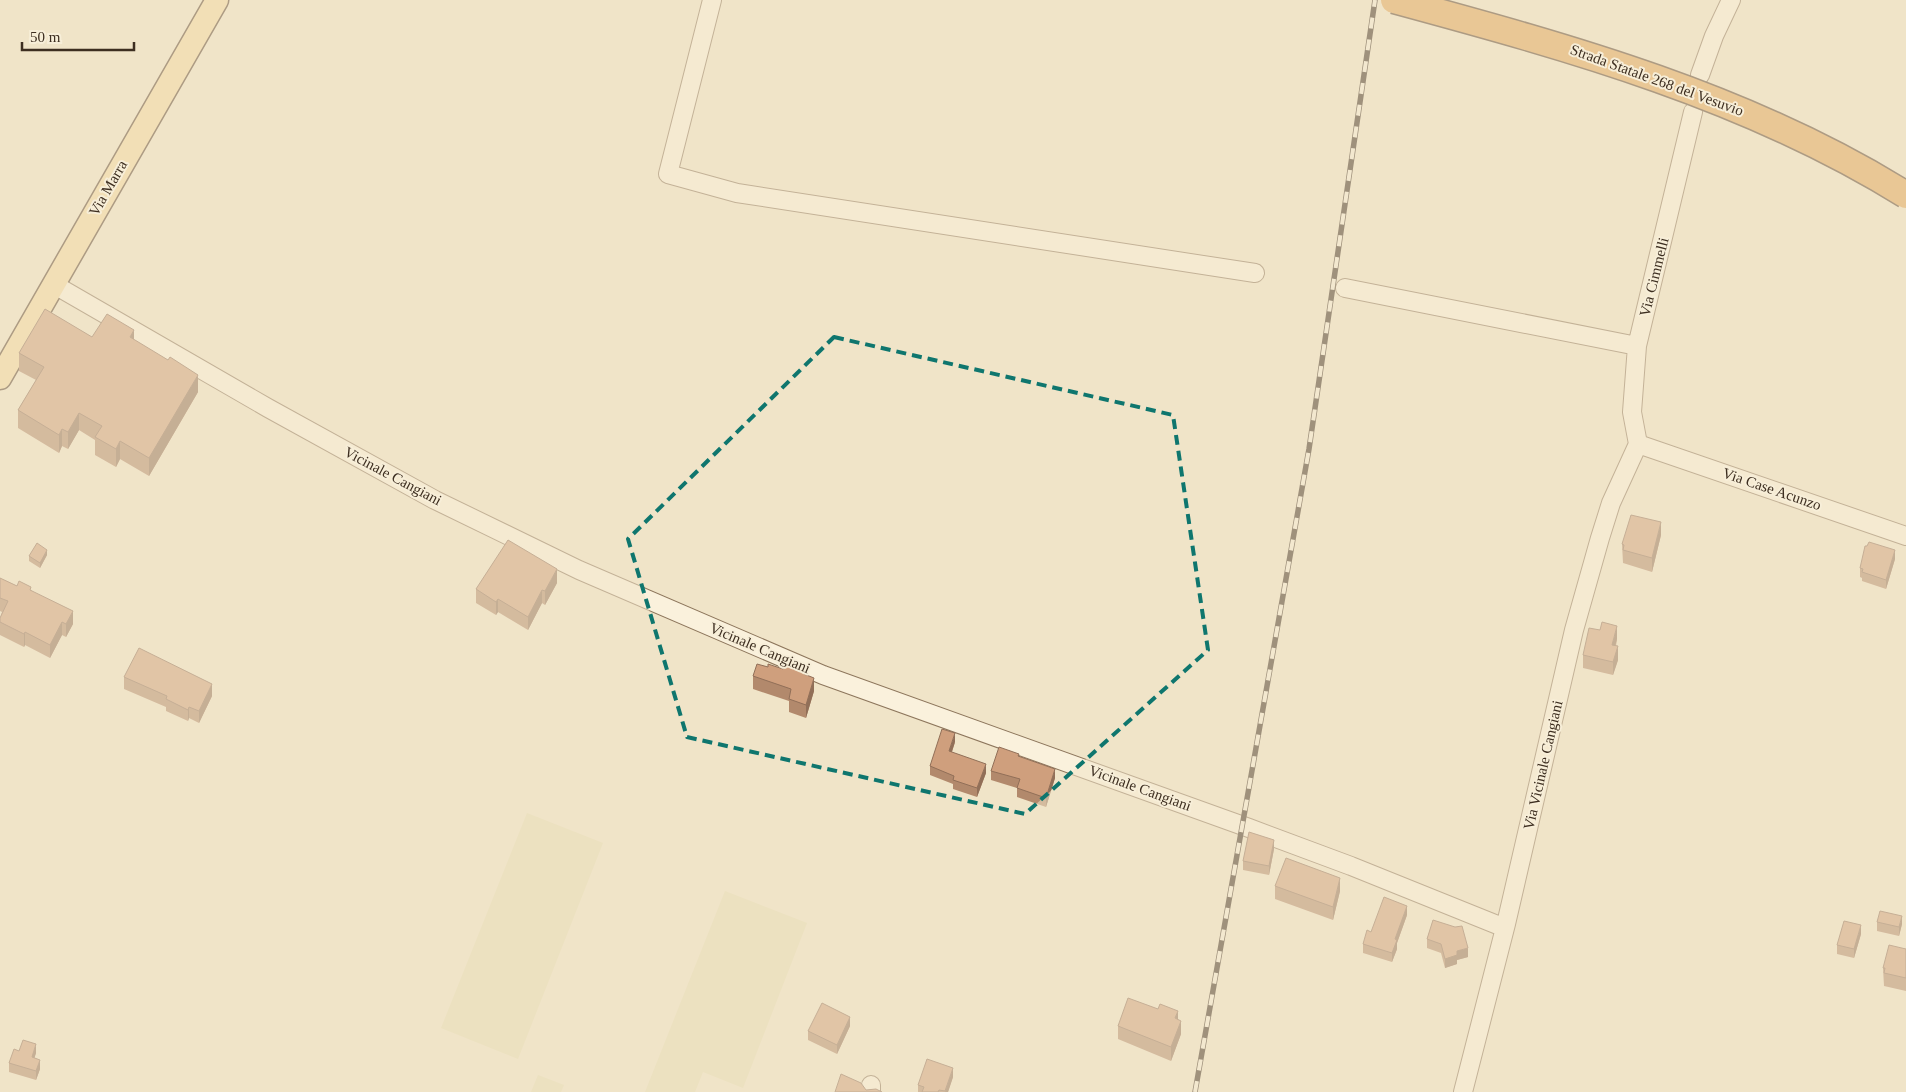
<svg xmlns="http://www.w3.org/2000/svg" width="1906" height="1092" viewBox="0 0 1906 1092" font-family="Georgia,serif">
  <rect width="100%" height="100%" fill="#f0e4c8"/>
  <!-- farmland -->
  <path fill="#e6deb5" d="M527,813L603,843L518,1059L441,1028Z
    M725,891L807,923L743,1088L703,1072L695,1092H645Z
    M538,1075L564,1085L561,1092H531Z"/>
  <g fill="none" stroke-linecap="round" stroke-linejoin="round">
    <!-- minor casing -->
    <g stroke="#8d765c" stroke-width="20">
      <path id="minor" d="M712,0L668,174L737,193L1255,273
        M1700,75L1714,36L1731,0
        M53,284L268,408L435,500L579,570L823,675L1249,828L1351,866L1505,928
        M1345,288L1637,346
        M1638,444L1632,412L1637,346L1693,112
        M1638,444L1906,536
        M871,1092V1085
        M1463,1092L1506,924L1574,630L1600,538L1611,503L1638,444"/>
    </g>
    <!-- major casing -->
    <g stroke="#5b4430" stroke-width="25">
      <path id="major" d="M0,378L217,0"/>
    </g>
    <!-- minor -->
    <use href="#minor" stroke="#faf1dc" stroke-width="18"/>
    <!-- major -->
    <use href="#major" stroke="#f3d9a0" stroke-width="22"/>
    <!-- rail casing -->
    <g stroke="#3d2e20" stroke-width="5.5">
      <path id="rail" d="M1195,1092L1309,449L1375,0"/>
    </g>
    <!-- rail -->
    <use href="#rail" stroke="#f7eed8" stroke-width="4" stroke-dasharray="11" stroke-linecap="butt"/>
    <!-- highway-bridge casing -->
    <g stroke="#5b4430" stroke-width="29" stroke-linecap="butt">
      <path id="highway-bridge" d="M1394,0C1571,48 1749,97 1906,195"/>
    </g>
    <!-- highway-bridge -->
    <use href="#highway-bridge" stroke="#e0a458" stroke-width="26"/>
  </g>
  <!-- wall -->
  <path fill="#b2896c" d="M92,337L134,340L198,392L149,476L120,459L116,467L95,455V440L79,430L68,449L62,446L59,453L18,428V410L36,380L19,371V353Z
    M1661,535L1652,572L1623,563L1622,544Z
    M47,555L40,568L29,561V556Z
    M1895,559L1886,589L1862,581V578L1860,577V568Z
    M0,578L17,586L31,590L73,624L66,637L62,635L50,658L25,645L24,647L0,635V618L2,612L0,611Z
    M557,583L545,605L542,603L528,630L498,612L496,615L476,603V589Z
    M1617,639L1616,646L1618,660L1613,675L1583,668V655Z
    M768,667L783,669L807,675L814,691L806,718L789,712V701L753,689V676Z
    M124,677L212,696L199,723L189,718L188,721L166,711V707L124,689Z
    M955,742L952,752L986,773L977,797L953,789V784L930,775V766Z
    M1019,756L1055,778L1046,807L1017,797V788L991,780V771Z
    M1274,849L1269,875L1243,870V861Z
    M1275,886L1340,891L1333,920L1275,899Z
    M1407,915L1397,943V949L1392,962L1363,953V944L1371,932Z
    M1433,920L1468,957L1457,960V964L1445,968L1441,953L1427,948V939Z
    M1877,922L1902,924L1899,936L1877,931Z
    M1861,934L1854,958L1837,954V945Z
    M1906,949V991L1884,986L1883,968Z
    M1178,1019L1181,1034L1171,1061L1118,1039V1026Z
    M850,1026L837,1054L808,1040V1031Z
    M19,1051L36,1053L34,1058L40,1069L36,1080L9,1072V1063Z
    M953,1077L948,1092H918V1085Z"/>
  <!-- shaded-wall -->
  <path fill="#916f58" d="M134,330V348L130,337Z
    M198,375V392L149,476V458Z
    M79,413V430L68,449V432Z
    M62,429V446L59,453V435Z
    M120,441V459L116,467V449Z
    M1661,522V535L1652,572V558Z
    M47,550V555L40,568V563Z
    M1895,550V559L1886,589V580Z
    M557,569V583L545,605V591Z
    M542,590V603L528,630V617Z
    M498,599V612L496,615V602Z
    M73,611V624L66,637V624Z
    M62,622V635L50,658V645Z
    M1617,626V639L1612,658V645Z
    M25,632V645L24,647V634Z
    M1618,646V660L1613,675V662Z
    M814,678V691L806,718V705Z
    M212,684V696L199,723V711Z
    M189,707V718L188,721V710Z
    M955,733V742L949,760V751Z
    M986,764V773L977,797V788Z
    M1055,769V778L1046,807V798Z
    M1274,840V849L1269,875V866Z
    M1340,878V891L1333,920V907Z
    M1407,906V915L1397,943V949L1392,962V953L1395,939Z
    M1902,916V924L1899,936V927Z
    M1861,925V934L1854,958V949Z
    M1468,948V957L1457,960V964L1445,968V959L1457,951Z
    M1178,1011V1024L1175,1018Z
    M850,1017V1026L837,1054V1045Z
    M1181,1021V1034L1171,1061V1047Z
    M36,1044V1053L32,1066V1057Z
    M40,1060V1069L36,1080V1071Z
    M953,1068V1077L948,1092H945Z"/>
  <!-- building -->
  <path fill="#cf9f7d" stroke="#916f58" d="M45,309L92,337L107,314L134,330L130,337L168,360L170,357L198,375L149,458L120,441L116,449L95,437L102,426L79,413L68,432L62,429L59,435L18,410L44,367L19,353Z
    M1631,515L1661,522L1652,558L1623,550L1624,545L1622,544Z
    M508,540L557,569L545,591L542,590L528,617L498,599L496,602L476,589Z
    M1869,542L1895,550L1886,580L1862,572L1863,569L1860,568L1865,546H1867Z
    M37,543L47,550L40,563L29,556Z
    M0,578L17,586L19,581L31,587L30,590L73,611L66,624L62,622L50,645L25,632L24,634L0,622V618L8,601L0,598Z
    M1602,622L1617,626L1612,645L1618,646L1613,662L1583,655L1589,628L1600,630Z
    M139,648L212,684L199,711L189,707L188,710L166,699L167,696L124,677Z
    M786,660L807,668L804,674L814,678L806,705L789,699L791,689L753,676L757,664L768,667V664L783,669Z
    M942,729L955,733L949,751L986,764L977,788L953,780L954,776L930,766Z
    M999,747L1019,754L1018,756L1055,769L1046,798L1017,788L1020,779L991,771Z
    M1249,832L1274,840L1269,866L1243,861Z
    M1286,858L1340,878L1333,907L1275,886Z
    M1384,897L1407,906L1395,939L1397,940L1392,953L1363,944L1367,930L1371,932Z
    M1880,911L1902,916L1899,927L1877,922Z
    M1433,920L1455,927L1462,926L1468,948L1457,951V955L1445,959L1441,944L1427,939Z
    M1844,921L1861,925L1854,949L1837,945Z
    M1889,945L1906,949V978L1884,973L1885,968H1883Z
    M1128,998L1158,1009L1160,1004L1178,1011L1175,1018L1181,1021L1171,1047L1118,1026Z
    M822,1003L850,1017L837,1045L808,1031Z
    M23,1040L36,1044L32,1057L40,1060L36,1071L9,1063L14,1049L19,1051Z
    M927,1059L953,1068L945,1091L939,1090L938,1092H922L924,1087L918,1085Z
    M841,1074L861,1083L866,1090L876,1089L882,1092H835Z"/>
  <!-- marked area -->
  <path d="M0 0H1906V1092H0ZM834,337L1173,415L1208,650L1025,814L687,737L628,539Z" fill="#f0e4c8" fill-opacity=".55" fill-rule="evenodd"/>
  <path fill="none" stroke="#0f766e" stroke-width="4" stroke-dasharray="10 6" stroke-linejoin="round" d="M834,337L1173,415L1208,650L1025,814L687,737L628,539Z"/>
  <g text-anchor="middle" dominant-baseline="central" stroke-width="4" stroke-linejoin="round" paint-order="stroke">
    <!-- street labels -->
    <g font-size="15" fill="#3d2e20" stroke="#f7eed8">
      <text transform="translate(1657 80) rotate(20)">Strada Statale 268 del Vesuvio</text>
      <text transform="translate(108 188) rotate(-60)">Via Marra</text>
      <text transform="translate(1654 277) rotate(-76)">Via Cimmelli</text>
      <text transform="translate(393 476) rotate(28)">Vicinale Cangiani</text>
      <text transform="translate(1772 489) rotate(19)">Via Case Acunzo</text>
      <text transform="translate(760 648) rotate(23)">Vicinale Cangiani</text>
      <text transform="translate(1543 765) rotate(-77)">Via Vicinale Cangiani</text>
      <text transform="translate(1140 788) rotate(20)">Vicinale Cangiani</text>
    </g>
  </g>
  <!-- scale -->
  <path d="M22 42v8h112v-8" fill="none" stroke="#3d2e20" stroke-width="2.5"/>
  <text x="30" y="42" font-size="15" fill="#3d2e20" stroke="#f7eed8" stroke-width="4" paint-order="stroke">50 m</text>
</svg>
